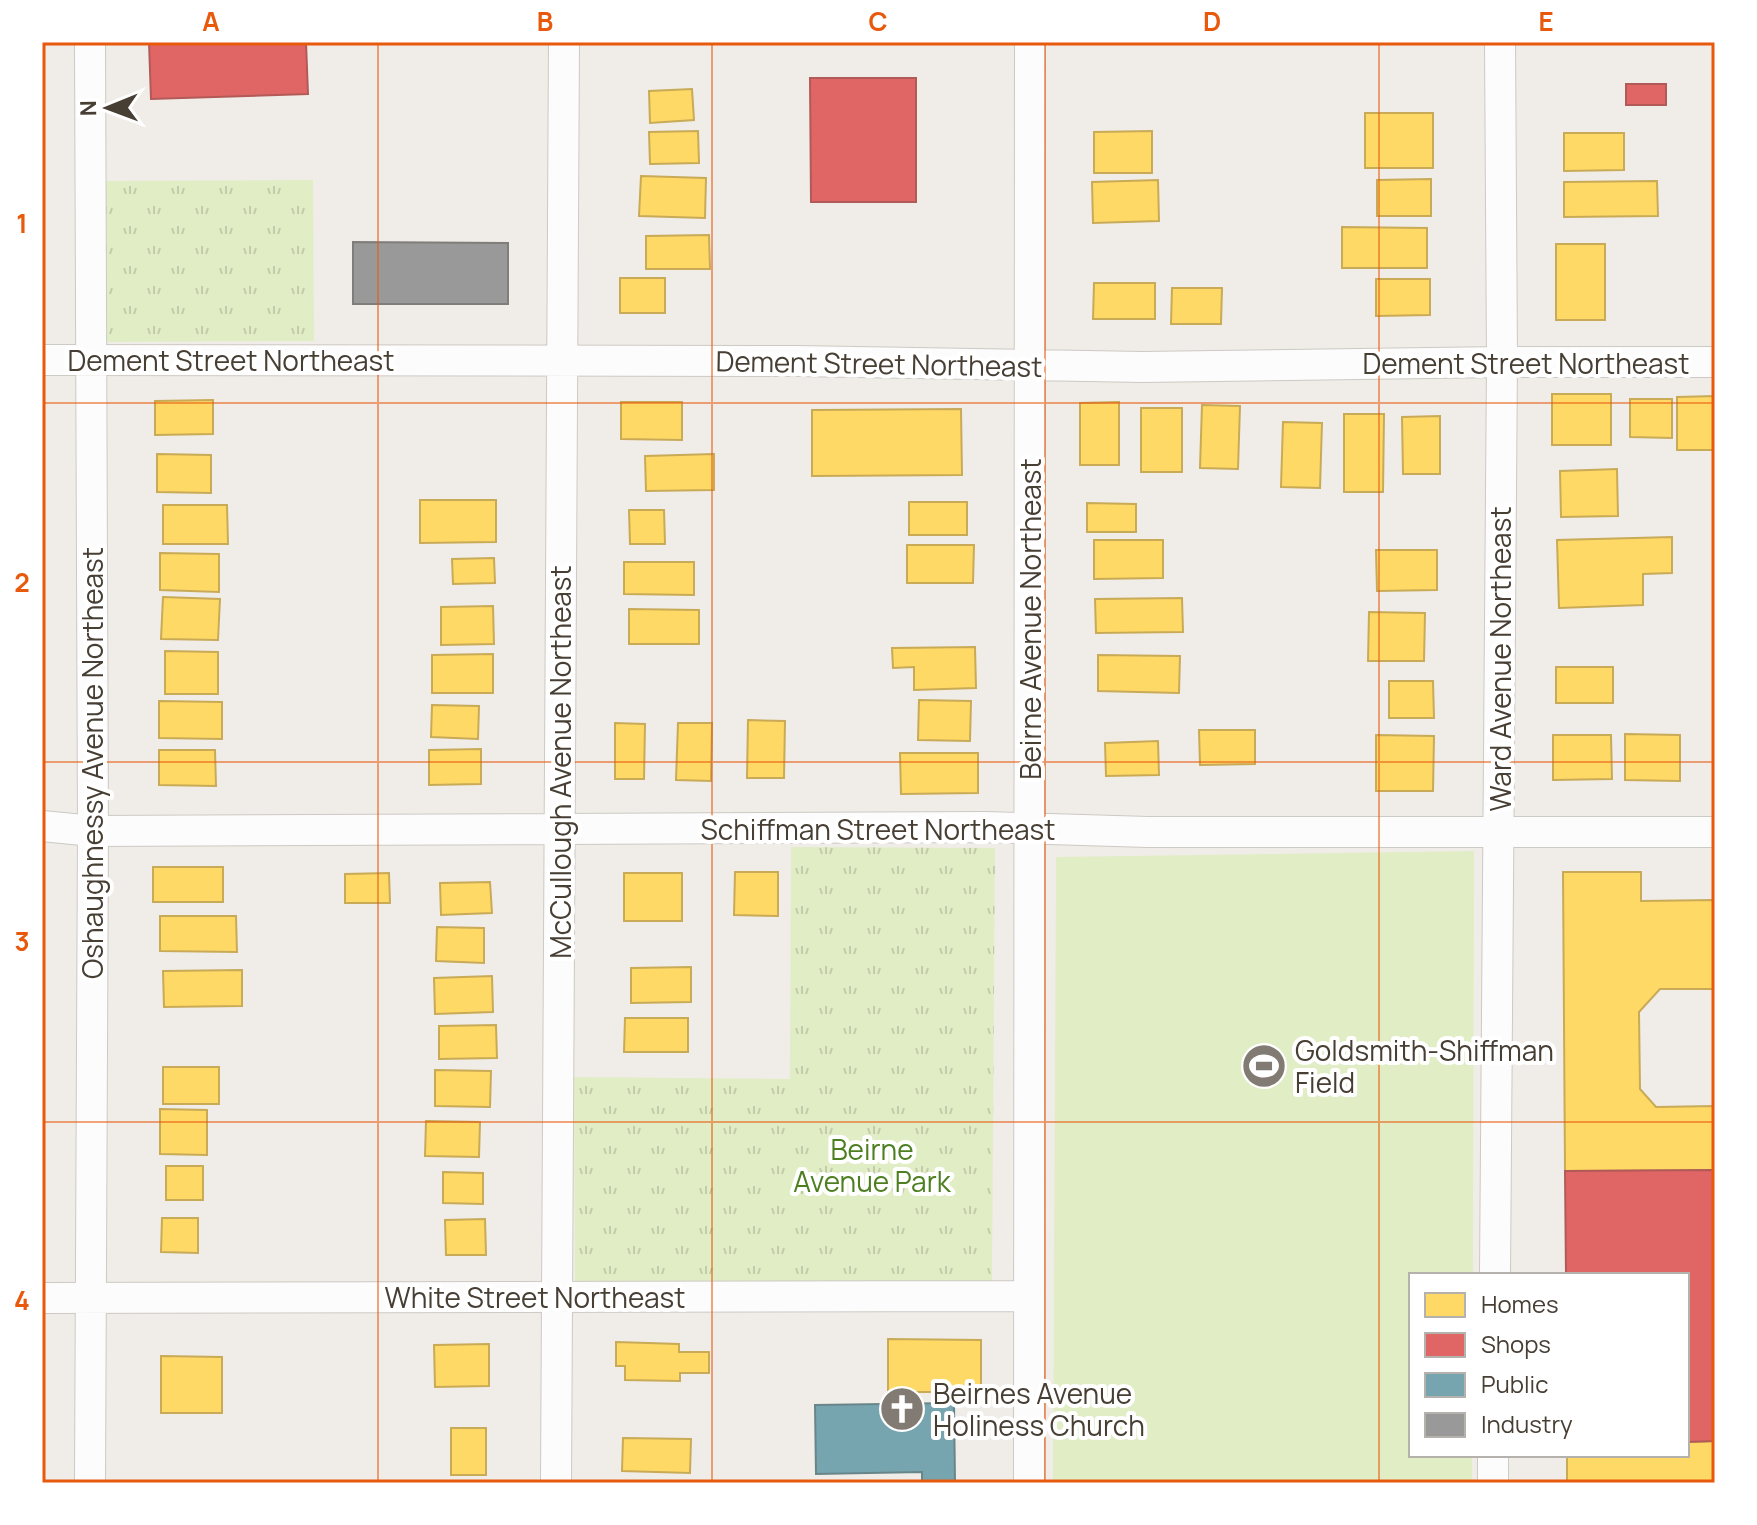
<svg xmlns="http://www.w3.org/2000/svg" width="1757" height="1525" viewBox="0 0 1757 1525" font-family="Manrope,sans-serif">
  <defs>
    <pattern id="grass-tufts" width="24" height="20" patternUnits="userSpaceOnUse" patternTransform="scale(2)"><rect width="24" height="20" fill="#e1edc5"/><path d="M3 7l-1-3M5 7V3M7 7l1-3M15 17l-1-3M17 17v-4M19 17l1-3" fill="none" stroke="#c2ccaa"/></pattern>
  </defs>
  <rect width="100%" height="100%" fill="#f0ede8"/>
  <!-- grass -->
  <path fill="url(#grass-tufts)" d="M313,180L314,341L107,342L106,181Z
    M791,847L995,848L992,1283L575,1287L574,1077L790,1079Z"/>
  <!-- pitch -->
  <path fill="#e1edc5" d="M1474,851L1473,1275H1411V1455H1472V1483H1053L1056,857Z"/>
  <!-- homes -->
  <path fill="#ffd966" stroke="#c8aa57" stroke-width="2" d="M692,89L694,120L650,123L649,91Z
    M1365,113H1433V168H1365Z
    M698,131L699,163L650,164L649,132Z
    M1152,131V173H1094V132Z
    M1564,133H1624V170L1564,171Z
    M641,176L706,178L705,218L639,216Z
    M1431,179V216H1377V180Z
    M1158,180L1159,221L1093,223L1092,182Z
    M1657,181L1658,216L1564,217V182Z
    M1342,227L1427,228V268H1342Z
    M709,235L710,269H646V236Z
    M1556,244H1605V320H1556Z
    M620,278H665V313H620Z
    M1376,279H1430V315L1376,316Z
    M1094,283H1155V319H1093Z
    M1172,288H1222L1221,324H1171Z
    M1552,394H1611V445H1552Z
    M1715,396V450H1677V397Z
    M1630,399H1672V438L1630,437Z
    M213,400V434L155,435V401Z
    M621,402H682V440L621,439Z
    M1119,402V465H1080V403Z
    M1202,405L1240,406L1238,469L1200,468Z
    M1141,408H1182V472H1141Z
    M961,409L962,475L812,476V410Z
    M1344,414H1384L1383,492H1344Z
    M1440,416V474H1403L1402,417Z
    M1283,422L1322,423L1320,488L1281,487Z
    M157,454L211,455V493L157,492Z
    M714,454V490L646,491L645,456Z
    M1617,469L1618,516L1561,517L1560,471Z
    M420,500H496V542L420,543Z
    M909,502H967V535H909Z
    M1087,503L1136,504V532H1087Z
    M163,505H227L228,544H163Z
    M629,510H664L665,544H630Z
    M1672,537V573L1643,574V605L1559,608L1557,540Z
    M1094,540H1163V578L1094,579Z
    M907,545H974L973,583H907Z
    M1376,550H1437V590L1377,591Z
    M160,553L219,554V592L160,590Z
    M494,558L495,583L453,584L452,559Z
    M624,562H694V595L624,594Z
    M163,597L220,599L218,640L161,639Z
    M1182,598L1183,632L1096,633L1095,599Z
    M493,606L494,644L441,645V607Z
    M629,609L699,610V644H629Z
    M1369,612L1425,613L1424,661H1368Z
    M975,647L976,688L914,690V667L893,668L892,648Z
    M165,651L218,652V694H165Z
    M493,654V693H432V655Z
    M1098,655L1180,656L1179,693L1098,691Z
    M1556,667H1613V703H1556Z
    M1389,681H1433L1434,718H1389Z
    M919,700L971,701L970,741L918,740Z
    M159,701L222,702V739L159,738Z
    M432,705L479,706L478,739L431,737Z
    M748,720L785,721L784,778H747Z
    M615,723L645,724L644,779H615Z
    M678,723H712L711,781L676,780Z
    M1199,730H1255V764L1200,765Z
    M1625,734L1680,735V781L1625,780Z
    M1376,735L1434,736L1433,791H1376Z
    M1553,735H1611L1612,779L1553,780Z
    M1158,741L1159,775L1106,776L1105,743Z
    M481,749V784L429,785V750Z
    M159,750H215L216,786L159,785Z
    M900,753H978V793L901,794Z
    M153,867H223V902H153Z
    M735,872H778V916L734,915Z
    M1563,872H1641V901L1715,900V989H1660L1639,1012L1640,1089L1656,1107L1715,1106V1170L1565,1171Z
    M389,873L390,903H345V874Z
    M624,873H682V921H624Z
    M490,882L492,913L441,915L440,883Z
    M160,916H236L237,952L160,951Z
    M437,927L484,928V963L436,961Z
    M691,967V1002L631,1003V968Z
    M242,970V1006L164,1007L163,971Z
    M492,976L493,1012L435,1014L434,978Z
    M625,1018H688V1052H624Z
    M496,1025L497,1058L439,1059V1026Z
    M163,1067H219V1104H163Z
    M435,1070L491,1071L490,1107L435,1106Z
    M160,1109L207,1110V1155L160,1154Z
    M426,1121L480,1122L479,1157L425,1156Z
    M166,1166H203V1200H166Z
    M443,1172L483,1173V1204L443,1203Z
    M162,1218H198V1253L161,1252Z
    M485,1219L486,1255H446L445,1220Z
    M888,1339L981,1340V1392H888Z
    M616,1342L679,1344V1352H709V1373H680V1381L625,1380V1366H616Z
    M489,1344V1386L435,1387L434,1345Z
    M161,1356L222,1357V1413H161Z
    M451,1428H486V1475H451Z
    M623,1438L691,1439L690,1473L622,1471Z
    M1715,1441V1483H1567V1455H1687V1442Z"/>
  <!-- shops -->
  <path fill="#e06666" stroke="#b25a57" stroke-width="2" d="M149,42H306L308,94L151,99Z
    M810,78H916V202H811Z
    M1626,84H1666V105H1626Z
    M1715,1170V1441L1687,1442V1275H1566L1565,1171Z"/>
  <!-- public -->
  <path fill="#76a5af" stroke="#68868a" stroke-width="2" d="M954,1403L955,1483H922V1472L816,1474L815,1405Z"/>
  <!-- industry -->
  <path fill="#999" stroke="#807e7b" stroke-width="2" d="M353,242L508,243V304H353Z"/>
  <g fill="none" stroke-linecap="round" stroke-linejoin="round">
    <!-- minor casing -->
    <g stroke="#cdc9c4" stroke-width="32">
      <path id="minor" d="M42,360L797,361L1142,367L1502,362H1715
        M42,826L93,831L986,827L1148,832H1715
        M1495,1275L1502,362L1500,42
        M42,1298L1029,1296
        M90,1483L93,831L90,42
        M556,1483L564,42
        M1029,1483L1030,42
        M1493,1483V1455"/>
    </g>
    <!-- minor -->
    <use href="#minor" stroke="#fdfcfc" stroke-width="30"/>
  </g>
  <!-- grid -->
  <path fill="none" stroke="#e8590c" stroke-width="2" stroke-opacity="0.55" d="M378,42V1483M712,42V1483M1045,42V1483M1379,42V1483M42,403H1715M42,762H1715M42,1122H1715"/>
  <!-- icons -->
  <defs>
    <g id="stadium-disc" transform="scale(2.3)"><circle r="9.5" fill="#827b73" stroke="#fff"/><path d="M0-5a6.5 5 0 1 0 0 10a6.5 5 0 1 0 0-10ZM-3.5-1.8h7v3.6h-7Z" fill="#fff"/></g>
    <g id="church-disc" transform="scale(2.3)"><circle r="9.5" fill="#827b73" stroke="#fff"/><path d="M-1.2-6h2.4v3.5h3.3v2.4h-3.3V6h-2.4V-.1h-3.3v-2.4h3.3Z" fill="#fff"/></g>
  </defs>
  <g fill-rule="evenodd">
    <use href="#stadium-disc" x="1264" y="1066"/>
    <use href="#church-disc" x="902" y="1409"/>
  </g>
  <g text-anchor="middle" dominant-baseline="central" stroke-width="8" stroke-linejoin="round" paint-order="stroke">
    <!-- street labels -->
    <g font-size="28" fill="#473e34" stroke="#fff">
      <text x="231" y="360">Dement Street Northeast</text>
      <text transform="translate(879 363) rotate(1)">Dement Street Northeast</text>
      <text x="1526" y="363">Dement Street Northeast</text>
      <text transform="translate(1030 619) rotate(-90)">Beirne Avenue Northeast</text>
      <text transform="translate(1500 659) rotate(-90)">Ward Avenue Northeast</text>
      <text transform="translate(560 762) rotate(-90)">McCullough Avenue Northeast</text>
      <text transform="translate(92 763) rotate(-90)">Oshaughnessy Avenue Northeast</text>
      <text x="878" y="829">Schiffman Street Northeast</text>
      <text x="535" y="1297">White Street Northeast</text>
    </g>
    <!-- poi labels -->
    <g font-size="28" fill="#473e34" stroke="#fff" text-anchor="start">
      <text x="1295" y="1050">Goldsmith-Shiffman<tspan x="1295" dy="32">Field</tspan></text>
      <text x="933" y="1393">Beirnes Avenue<tspan x="933" dy="32">Holiness Church</tspan></text>
    </g>
    <!-- park labels -->
    <g font-size="28" fill="#4d7f21" stroke="#fff">
      <text x="872" y="1149">Beirne<tspan x="872" dy="32">Avenue Park</tspan></text>
    </g>
  </g>
  <!-- border -->
  <rect width="1757" height="1525" fill="none" stroke="#ffffff" stroke-width="88"/>
  <!-- legend -->
  <rect x="1409" y="1273" width="280" height="184" fill="#ffffff" stroke="#b5b2ae" stroke-width="2"/>
  <rect x="1425" y="1293" width="40" height="24" fill="#ffd966" stroke="#b5b2ae" stroke-width="2"/>
  <text x="1481" y="1313" font-size="24" fill="#473e34">Homes</text>
  <rect x="1425" y="1333" width="40" height="24" fill="#e06666" stroke="#b5b2ae" stroke-width="2"/>
  <text x="1481" y="1353" font-size="24" fill="#473e34">Shops</text>
  <rect x="1425" y="1373" width="40" height="24" fill="#76a5af" stroke="#b5b2ae" stroke-width="2"/>
  <text x="1481" y="1393" font-size="24" fill="#473e34">Public</text>
  <rect x="1425" y="1413" width="40" height="24" fill="#999999" stroke="#b5b2ae" stroke-width="2"/>
  <text x="1481" y="1433" font-size="24" fill="#473e34">Industry</text>
  <!-- north arrow -->
  <g transform="translate(108 108) rotate(269)" stroke="#ffffff" stroke-width="6" paint-order="stroke">
  <path d="M0-6L14 30L0 20L-14 30Z" fill="#473e34"/>
  <text y="-12" font-size="22" font-weight="bold" text-anchor="middle" fill="#473e34">N</text>
  </g>
  <rect x="44" y="44" width="1669" height="1437" fill="none" stroke="#e8590c" stroke-width="3"/>
  <g font-size="26" text-anchor="middle" font-weight="bold" fill="#e8590c">
    <text x="211" y="31">A</text>
    <text x="545" y="31">B</text>
    <text x="878" y="31">C</text>
    <text x="1212" y="31">D</text>
    <text x="1546" y="31">E</text>
    <text x="22" y="233">1</text>
    <text x="22" y="592">2</text>
    <text x="22" y="951">3</text>
    <text x="22" y="1310">4</text>
  </g>
</svg>
